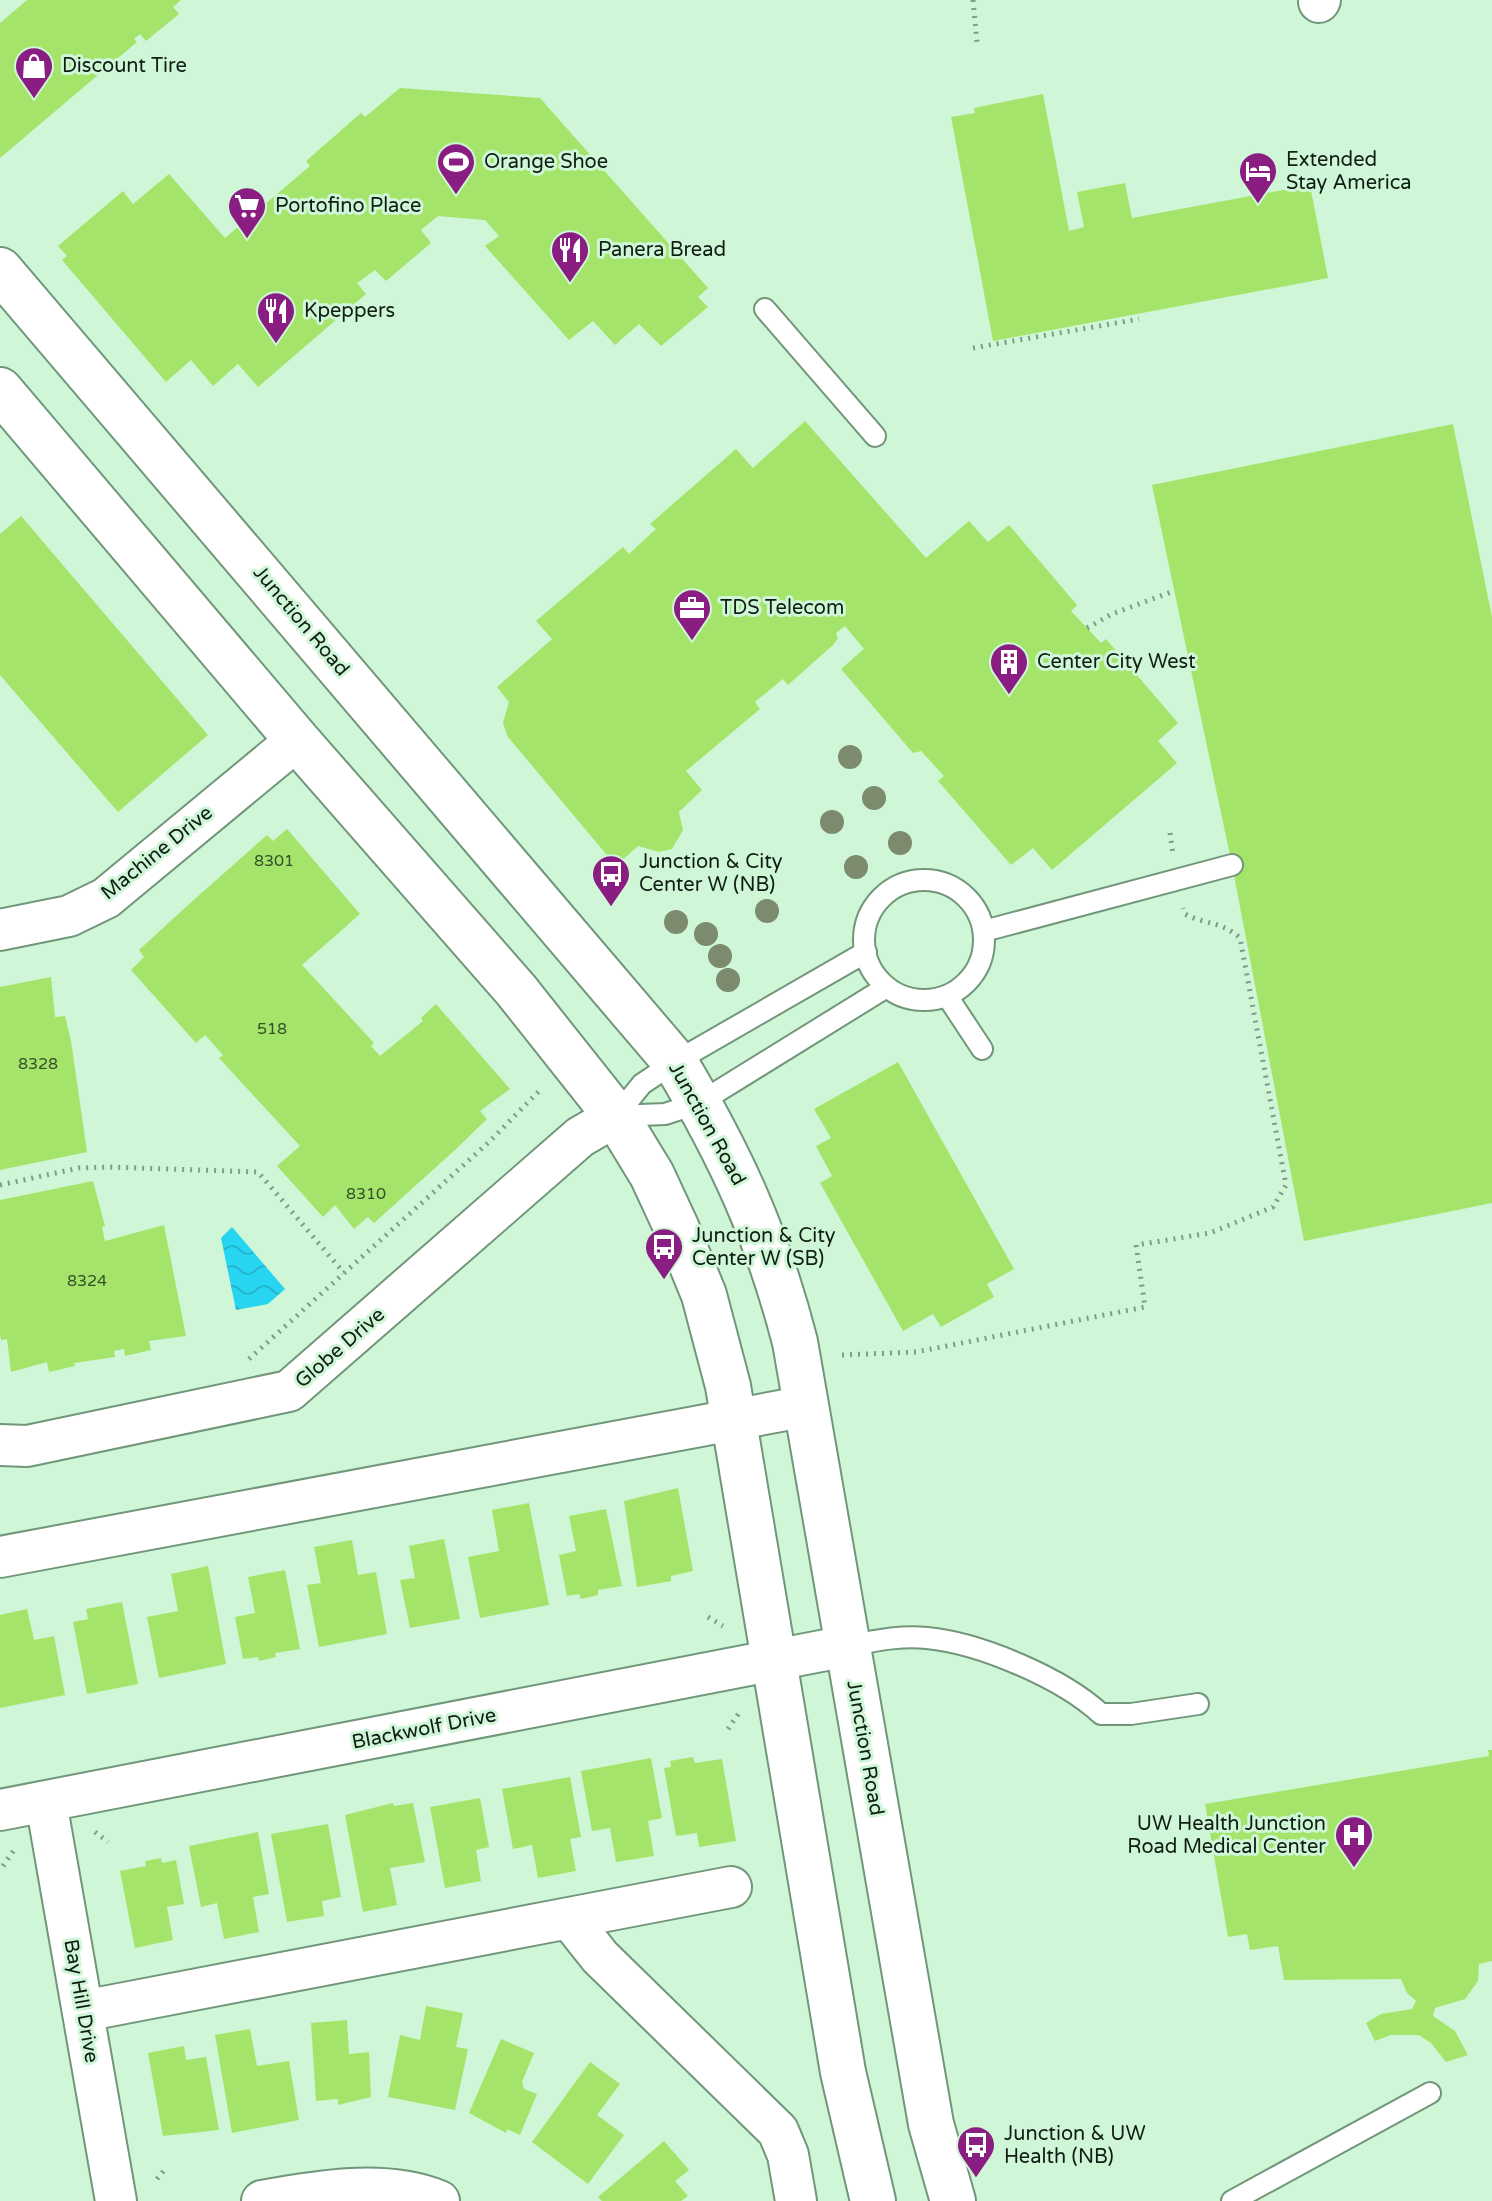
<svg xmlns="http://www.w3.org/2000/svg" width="1492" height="2201" viewBox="0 0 1492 2201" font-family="'Varela Round',sans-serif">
  <defs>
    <pattern id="water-waves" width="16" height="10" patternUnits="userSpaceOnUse" patternTransform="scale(2)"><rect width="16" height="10" fill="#28d5f1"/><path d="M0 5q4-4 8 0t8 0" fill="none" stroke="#23b6ce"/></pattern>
  </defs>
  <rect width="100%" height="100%" fill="#cff6d7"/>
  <!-- water -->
  <path fill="url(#water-waves)" d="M232,1227L285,1289L268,1304L236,1310L221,1238Z"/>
  <!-- building -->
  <path fill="#a5e46a" d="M27,0H181L173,7L179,14L146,41L140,34L134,39L137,42L0,158V23Z
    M400,88L540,98L708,288L698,297L708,307L661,346L639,324L615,345L593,321L569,340L485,246L499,236L485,220L438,216L421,230L431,243L386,281L375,270L357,283L366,294L258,387L238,364L213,386L191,360L166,382L62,260L67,256L58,246L123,191L133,204L169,174L225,238L310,166L306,161L361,113L365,117Z
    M1043,94L1069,231L1084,227L1077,192L1125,183L1132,218L1310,185L1328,278L993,341L951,117L975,113L974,108Z
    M805,421L926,558L969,521L988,542L1009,525L1077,605L1071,611L1101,643L1106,639L1178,723L1158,741L1177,763L1052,870L1033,848L1011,865L938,781L944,776L921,751L913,753L841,669L864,649L845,626L836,633L838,638L833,645L788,685L783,679L755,702L760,709L686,771L702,790L679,812L683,830L672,849L659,852L638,846L616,866L508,737L503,723L509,702L497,687L552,639L536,621L623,547L629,554L656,529L650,524L736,449L753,468Z
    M1453,424L1492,617V1203L1304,1241L1232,865L1152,485Z
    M21,516L208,735L118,812L0,675V534Z
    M287,829L360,914L302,965L374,1043L371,1046L380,1056L423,1021L421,1018L436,1004L510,1089L480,1111L487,1119L455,1150L374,1223L368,1217L354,1229L335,1205L323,1217L277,1166L300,1146L219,1058L223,1055L205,1035L196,1043L131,970L144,957L139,950L187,906L267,835L273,841Z
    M51,977L55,1017L65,1016L71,1041L87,1152L0,1170V987Z
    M898,1062L1014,1269L987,1284L994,1297L941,1327L933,1314L903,1331L820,1183L832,1176L816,1146L831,1138L814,1109Z
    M93,1181L105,1226L102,1227L105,1241L164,1225L186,1336L149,1341L151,1350L125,1356L124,1349L114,1351L115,1357L74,1363L75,1366L49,1372L47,1362L11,1372L7,1339L1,1340L0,1335V1200Z
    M678,1488L693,1571L671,1576V1581L637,1587L624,1501Z
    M529,1503L549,1605L480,1618L468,1557L499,1551L492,1510Z
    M606,1509L622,1586L598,1590V1595L581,1599L579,1594L567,1596L559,1555L576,1551L569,1516Z
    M444,1539L460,1619L410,1628L400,1580L415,1578L409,1546Z
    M352,1540L358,1575L376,1572L387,1634L319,1647L307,1585L321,1583L314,1547Z
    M208,1566L226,1664L159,1678L147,1617L178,1611L171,1574Z
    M285,1570L300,1649L275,1653L276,1657L259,1661L258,1657L243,1659L235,1617L255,1613L248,1577Z
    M122,1602L138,1684L87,1694L73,1622L88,1619L86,1609Z
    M27,1609L34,1640L54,1636L65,1695L0,1708V1615Z
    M1488,1750H1492V1961L1479,1964L1478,1981L1465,1999L1435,2008L1433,2016L1455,2031L1468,2055L1446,2062L1431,2043L1419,2035H1391L1375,2041L1366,2023L1381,2014L1412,2009L1416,2001L1407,1993L1401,1979L1284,1980L1278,1946L1250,1950L1247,1934L1228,1937L1205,1804L1489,1756Z
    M693,1757L695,1763L722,1759L736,1841L699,1847L697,1833L676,1836L664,1768L671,1767L670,1761Z
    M651,1758L662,1818L648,1821L654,1856L616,1862L610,1828L592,1831L581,1771Z
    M570,1777L581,1837L570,1839L576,1871L538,1878L532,1845L513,1849L502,1789Z
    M480,1798L489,1847L476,1850L481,1881L445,1888L430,1807Z
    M393,1803L394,1806L413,1803L425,1862L390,1868L397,1905L363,1912L345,1815Z
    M328,1824L341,1897L322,1901L324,1916L287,1922L271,1834Z
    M258,1832L269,1894L253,1897L259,1932L224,1939L217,1903L201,1907L189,1846Z
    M161,1858L162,1863L176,1860L184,1904L167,1907L173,1940L135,1948L120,1871L146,1866L145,1861Z
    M426,2006L463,2013L456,2047L468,2049L455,2110L388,2097L400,2035L420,2040Z
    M347,2020L349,2054L369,2052L371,2097L338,2105V2099L316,2101L311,2023Z
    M250,2029L257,2066L289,2061L299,2120L232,2133L215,2035Z
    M501,2039L534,2053L522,2082L524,2089L537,2094L520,2135L507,2129L506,2133L469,2113Z
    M184,2046L186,2060L206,2057L219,2130L163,2136L148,2053Z
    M590,2062L620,2084L597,2115L624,2135L588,2184L532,2142Z
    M664,2141L689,2170L675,2181L688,2196L681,2201H602L598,2197Z"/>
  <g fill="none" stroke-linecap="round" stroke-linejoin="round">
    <!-- lane casing -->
    <g stroke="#71967a" stroke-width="24">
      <path id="lane" d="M765,309L875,436
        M864 940a60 60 0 1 1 120 0a60 60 0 1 1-120 0Z
        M984,931L1232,865
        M947,996L982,1049
        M616,1116L665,1114L699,1103L885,988
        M616,1116L642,1084L675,1062L866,952
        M847,1646C874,1641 900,1635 927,1638C980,1643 1062,1678 1101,1714H1131L1198,1704
        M1232,2201L1430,2093"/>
    </g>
    <!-- street casing -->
    <g stroke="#71967a" stroke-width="44">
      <path id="street" d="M1319,2L1320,0
        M0,930L69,916L106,898L297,740
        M0,1445L27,1446L289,1391L580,1137L616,1116
        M0,1557L807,1406
        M46,1802L116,2201
        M0,1810L847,1646
        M569,1918L731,1887
        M83,2011L569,1918L600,1957L778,2131L788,2155L796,2201
        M262,2201C317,2191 386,2179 439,2201"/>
    </g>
    <!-- secondary casing -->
    <g stroke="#71967a" stroke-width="48">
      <path id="secondary" d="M0,270L675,1062C732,1158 767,1234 795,1342L931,2124L953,2201
        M0,390L297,740L516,990L616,1116L652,1175L677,1229L704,1295L728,1386L843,2072L873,2201"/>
    </g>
    <!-- path -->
    <path stroke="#809c86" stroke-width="5" stroke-dasharray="2 6" stroke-linecap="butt" d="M973,0L977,42
      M973,348L1139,319
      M1087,628L1112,614L1174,591
      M1170,833L1173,854
      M0,1185L79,1168L108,1167L258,1172L344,1273
      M842,1355L916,1352L1145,1307L1136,1245L1210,1233L1273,1207L1286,1185L1240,938C1221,921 1206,925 1185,914L1183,908
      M249,1359L489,1142L542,1088
      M708,1617L723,1626
      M728,1729L739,1713
      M95,1832L108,1842
      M3,1866L14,1850
      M157,2179L166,2168"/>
    <!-- lane -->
    <use href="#lane" stroke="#fff" stroke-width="20"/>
    <!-- street -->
    <use href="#street" stroke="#fff" stroke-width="40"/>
    <!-- secondary -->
    <use href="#secondary" stroke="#fff" stroke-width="44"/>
  </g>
  <!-- trees -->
  <g fill="#7c8a6e">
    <circle cx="850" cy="757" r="12"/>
    <circle cx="874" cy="798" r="12"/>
    <circle cx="832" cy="822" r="12"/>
    <circle cx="900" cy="843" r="12"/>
    <circle cx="856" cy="867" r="12"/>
    <circle cx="767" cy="911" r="12"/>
    <circle cx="676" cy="922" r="12"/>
    <circle cx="706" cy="934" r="12"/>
    <circle cx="720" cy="956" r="12"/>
    <circle cx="728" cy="980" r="12"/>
  </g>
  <!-- icons -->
  <defs>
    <g id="shop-pin" transform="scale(2)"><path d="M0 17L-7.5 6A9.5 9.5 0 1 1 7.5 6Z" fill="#8a1d81" stroke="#cff6d7"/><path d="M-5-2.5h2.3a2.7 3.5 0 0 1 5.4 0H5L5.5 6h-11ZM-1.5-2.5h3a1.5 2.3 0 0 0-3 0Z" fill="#fff"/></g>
    <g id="stadium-pin" transform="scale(2)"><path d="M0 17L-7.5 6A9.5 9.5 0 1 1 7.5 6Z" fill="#8a1d81" stroke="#cff6d7"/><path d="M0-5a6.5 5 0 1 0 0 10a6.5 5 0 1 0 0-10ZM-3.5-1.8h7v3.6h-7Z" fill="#fff"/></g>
    <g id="hotel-pin" transform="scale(2)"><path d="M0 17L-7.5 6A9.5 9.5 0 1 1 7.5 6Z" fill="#8a1d81" stroke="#cff6d7"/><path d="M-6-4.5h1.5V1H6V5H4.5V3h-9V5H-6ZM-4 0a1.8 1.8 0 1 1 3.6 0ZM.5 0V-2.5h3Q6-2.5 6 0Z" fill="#fff"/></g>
    <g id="supermarket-pin" transform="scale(2)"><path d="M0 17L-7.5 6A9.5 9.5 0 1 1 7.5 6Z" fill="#8a1d81" stroke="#cff6d7"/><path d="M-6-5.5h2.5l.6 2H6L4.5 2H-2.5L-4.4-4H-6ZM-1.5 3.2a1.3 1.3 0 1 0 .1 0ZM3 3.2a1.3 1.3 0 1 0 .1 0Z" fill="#fff"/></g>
    <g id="restaurant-pin" transform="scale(2)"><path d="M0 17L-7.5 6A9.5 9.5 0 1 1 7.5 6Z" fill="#8a1d81" stroke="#cff6d7"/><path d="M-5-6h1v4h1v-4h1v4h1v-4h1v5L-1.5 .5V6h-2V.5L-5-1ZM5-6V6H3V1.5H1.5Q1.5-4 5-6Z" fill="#fff"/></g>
    <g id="office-pin" transform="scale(2)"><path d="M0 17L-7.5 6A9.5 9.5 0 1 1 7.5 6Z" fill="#8a1d81" stroke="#cff6d7"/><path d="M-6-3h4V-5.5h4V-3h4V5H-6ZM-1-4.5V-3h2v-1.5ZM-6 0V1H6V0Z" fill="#fff"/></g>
    <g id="building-pin" transform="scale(2)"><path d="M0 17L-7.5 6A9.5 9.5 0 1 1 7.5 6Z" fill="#8a1d81" stroke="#cff6d7"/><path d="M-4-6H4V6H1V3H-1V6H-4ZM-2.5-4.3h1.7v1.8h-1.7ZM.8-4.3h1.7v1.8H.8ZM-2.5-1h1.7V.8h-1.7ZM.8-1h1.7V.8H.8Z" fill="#fff"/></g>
    <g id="bus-pin" transform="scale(2)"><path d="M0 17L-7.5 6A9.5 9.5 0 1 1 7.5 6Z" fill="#8a1d81" stroke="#cff6d7"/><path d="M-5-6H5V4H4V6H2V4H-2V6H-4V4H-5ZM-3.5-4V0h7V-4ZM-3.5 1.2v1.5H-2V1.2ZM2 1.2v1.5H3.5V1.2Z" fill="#fff"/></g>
    <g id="hospital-pin" transform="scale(2)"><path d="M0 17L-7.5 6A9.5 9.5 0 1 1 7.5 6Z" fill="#8a1d81" stroke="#cff6d7"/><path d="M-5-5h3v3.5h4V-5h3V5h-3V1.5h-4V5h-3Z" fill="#fff"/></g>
  </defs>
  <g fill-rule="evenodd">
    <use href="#shop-pin" x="34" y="66"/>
    <use href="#stadium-pin" x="456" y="162"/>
    <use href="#hotel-pin" x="1258" y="171"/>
    <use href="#supermarket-pin" x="247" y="206"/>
    <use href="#restaurant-pin" x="570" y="250"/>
    <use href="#restaurant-pin" x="276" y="311"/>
    <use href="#office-pin" x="692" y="608"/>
    <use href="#building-pin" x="1009" y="662"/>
    <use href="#bus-pin" x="611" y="874"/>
    <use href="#bus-pin" x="664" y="1247"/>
    <use href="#hospital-pin" x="1354" y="1835"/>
    <use href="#bus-pin" x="976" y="2145"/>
  </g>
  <g text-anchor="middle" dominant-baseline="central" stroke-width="6" stroke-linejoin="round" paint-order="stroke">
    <!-- number labels -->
    <g font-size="16" fill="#344f29">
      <text x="274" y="861">8301</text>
      <text x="272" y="1029">518</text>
      <text x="38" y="1064">8328</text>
      <text x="366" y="1194">8310</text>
      <text x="87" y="1281">8324</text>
    </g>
    <!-- poi labels -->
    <g font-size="20" fill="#0f1d13" stroke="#cff6d7" text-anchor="start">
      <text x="62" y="66">Discount Tire</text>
      <text x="1286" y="160">Extended<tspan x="1286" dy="23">Stay America</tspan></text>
      <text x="484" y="162">Orange Shoe</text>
      <text x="275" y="206">Portofino Place</text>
      <text x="598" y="250">Panera Bread</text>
      <text x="304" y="311">Kpeppers</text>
      <text x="720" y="608">TDS Telecom</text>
      <text x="1037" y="662">Center City West</text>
      <text x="639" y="862">Junction &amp; City<tspan x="639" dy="23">Center W (NB)</tspan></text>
      <text x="692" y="1236">Junction &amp; City<tspan x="692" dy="23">Center W (SB)</tspan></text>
      <text x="1326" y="1824" text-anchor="end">UW Health Junction<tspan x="1326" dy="23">Road Medical Center</tspan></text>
      <text x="1004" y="2134">Junction &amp; UW<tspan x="1004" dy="23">Health (NB)</tspan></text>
    </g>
    <!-- street labels -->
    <g font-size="20" fill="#0f1d13" stroke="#cff6d7">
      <text transform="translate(301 621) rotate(50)">Junction Road</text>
      <text transform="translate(157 853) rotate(-39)">Machine Drive</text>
      <text transform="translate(707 1124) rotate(61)">Junction Road</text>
      <text transform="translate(340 1348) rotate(-41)">Globe Drive</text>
      <text transform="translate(424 1729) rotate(-11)">Blackwolf Drive</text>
      <text transform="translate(865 1748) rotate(80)">Junction Road</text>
      <text transform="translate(81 2001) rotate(80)">Bay Hill Drive</text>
    </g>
  </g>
</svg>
